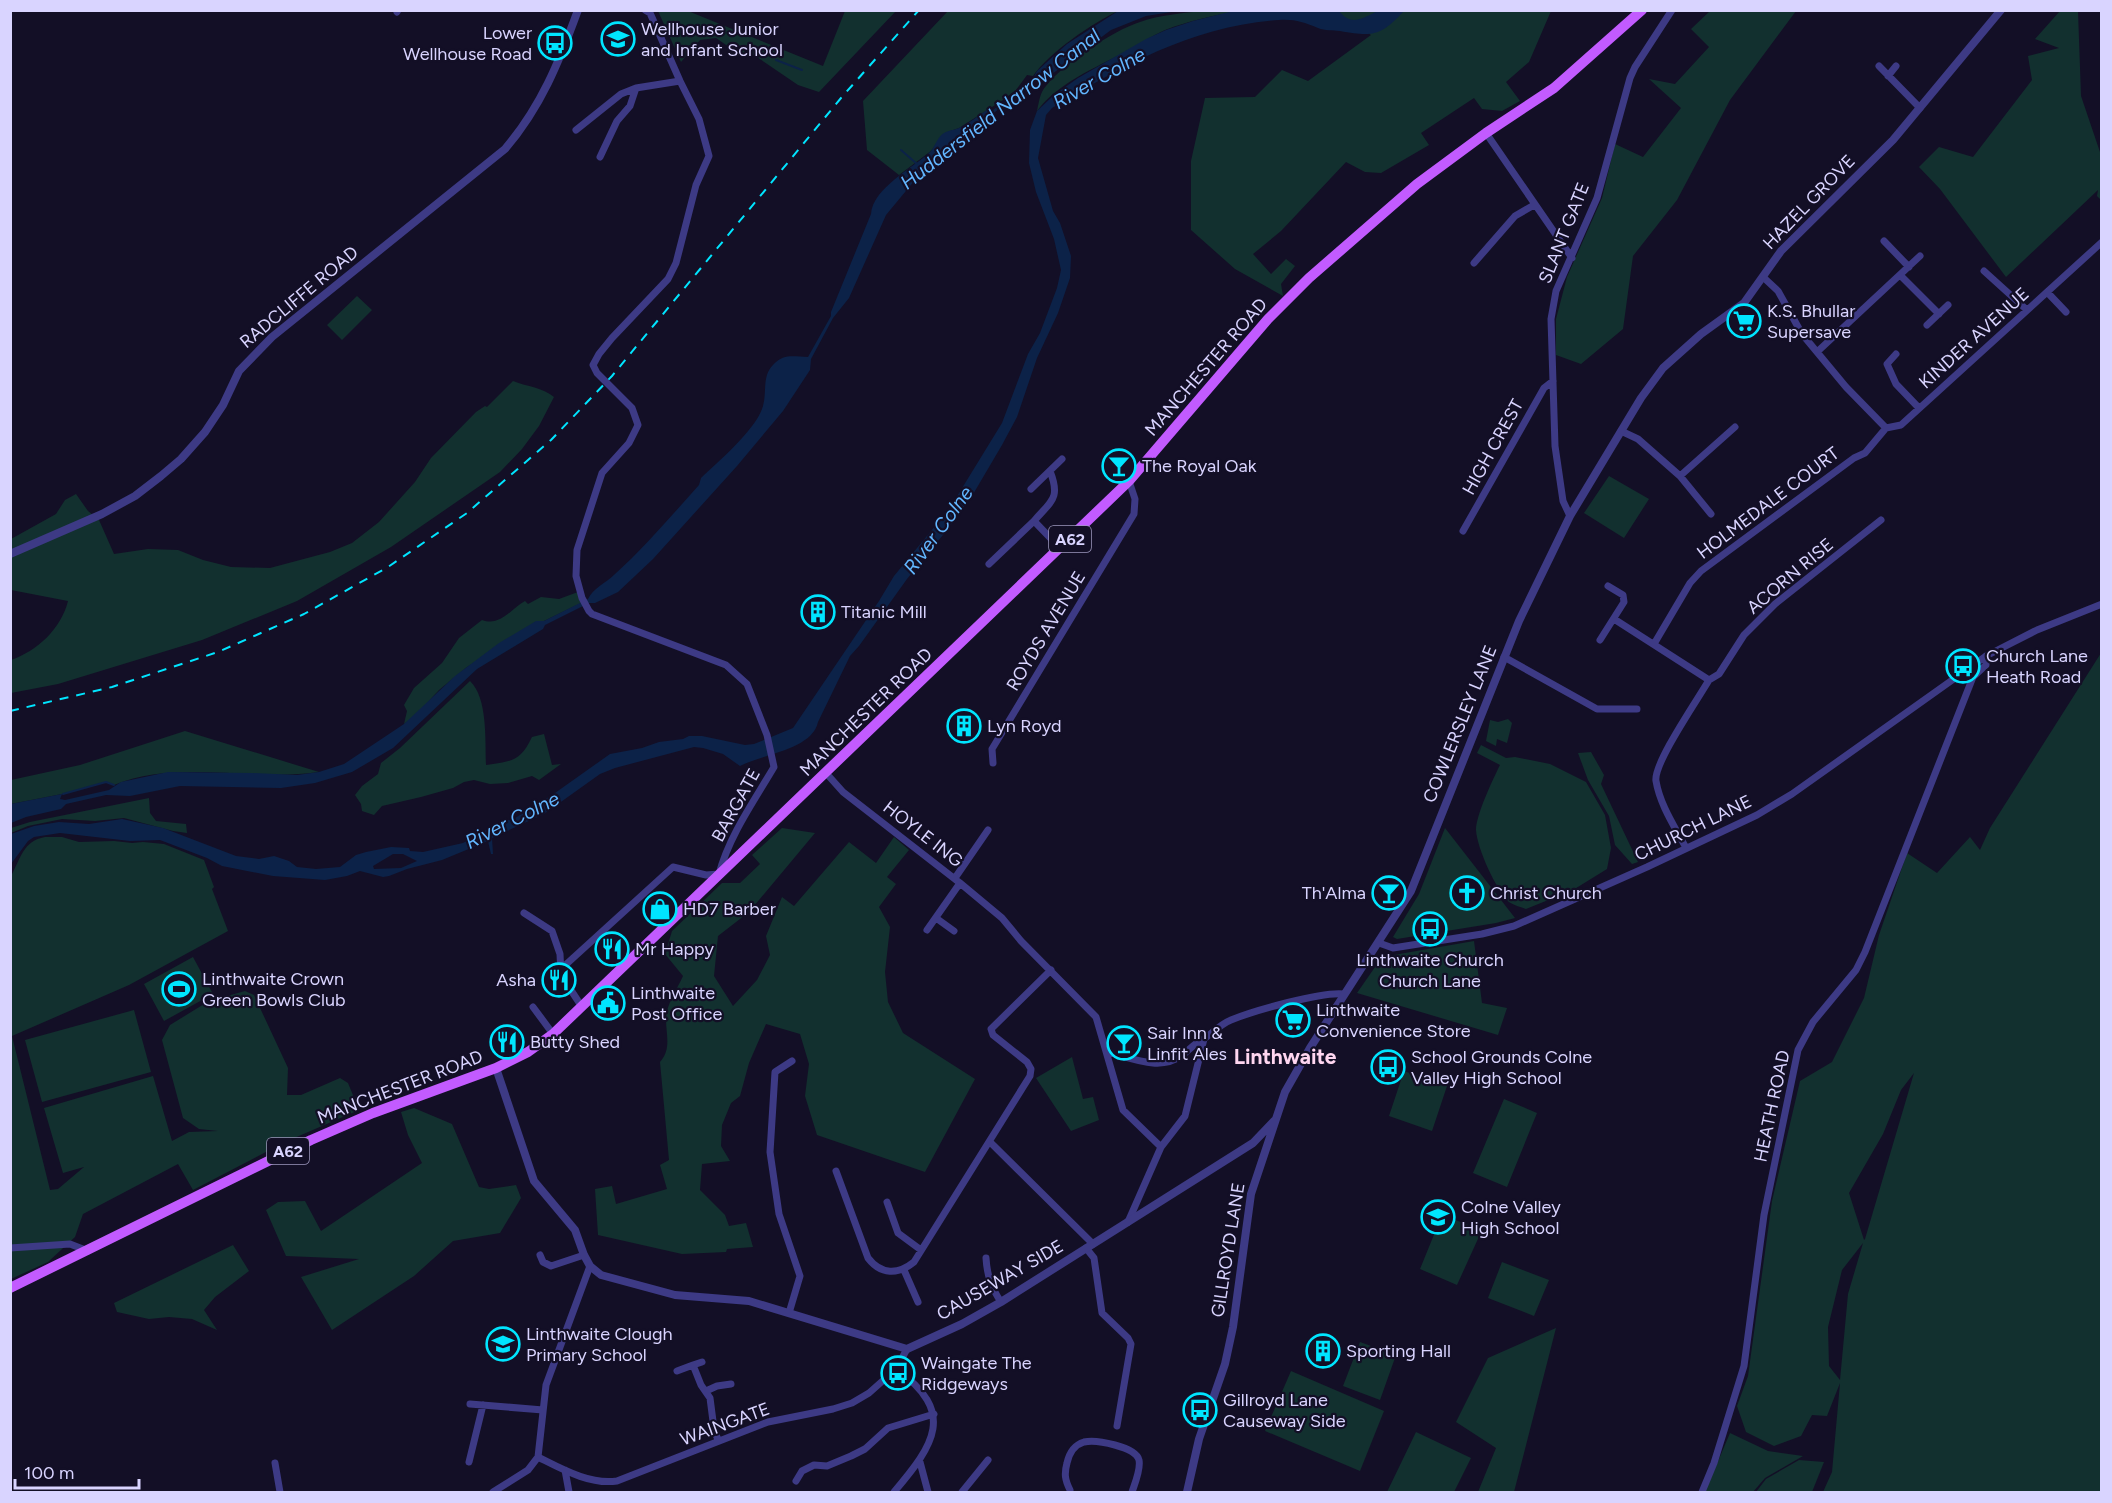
<svg xmlns="http://www.w3.org/2000/svg" width="2112" height="1503" viewBox="0 0 2112 1503" font-family="Figtree,sans-serif">
  <rect width="100%" height="100%" fill="#130f26"/>
  <!-- green -->
  <path fill="#12302f" fill-rule="evenodd" d="M658,11H688L823,66L845,11H896L819,92L798,85L754,55L742,56L716,38L700,40L681,62Z
    M948,11H1118C1091,24 1050,52 1033,76L1027,75L1016,90L1003,100L959,128L945,133L931,151L899,175L867,150L863,101Z
    M1204,11H1237C1213,16 1188,21 1165,30C1151,36 1139,45 1125,52C1095,68 1058,83 1037,111C1039,102 1040,92 1046,86C1063,64 1112,31 1140,22C1160,15 1182,13 1204,11Z
    M1333,11H1551L1529,62L1506,82L1520,101L1502,111L1482,109L1474,98L1421,133L1429,145L1381,173L1365,172L1346,162L1281,231L1253,254L1271,274L1286,259L1295,266L1281,284L1283,296L1235,269L1191,230V161L1205,98L1255,97L1282,70L1308,81L1371,35Z
    M1710,11H1796L1730,100L1677,200L1633,256L1623,329L1581,364L1556,355V319L1567,277L1602,198L1615,144L1643,157L1681,108L1649,79L1675,84L1709,47L1691,29Z
    M2060,11H2078L2081,96L2101,155V200L2097,196L2098,190L2006,277L1940,189L1919,167L1939,147L1973,157L2032,80L2028,56L2059,48L2035,39Z
    M357,296L372,310L342,340L327,325Z
    M513,381C528,387 542,387 554,397L539,426L522,449L500,472L391,547L297,601L202,640L58,684L11,693V660C37,651 61,629 68,601L11,590V539L56,514L65,500L76,494L88,511L99,520L114,554L148,549L178,550L203,560L231,567L270,568L330,552L352,543L379,522L415,482L431,458L476,412L485,406L487,407Z
    M1609,476L1649,499L1624,538L1584,513Z
    M578,592L581,603L544,621L467,667L439,690L417,714L404,724L407,711L404,705L414,688L442,663L459,638L482,620C500,627 511,609 525,601L528,604L541,597L559,599Z
    M2101,653V1492H1823L1832,1472L1840,1383L1827,1416L1812,1415L1801,1436L1774,1446L1746,1432L1737,1406L1748,1376L1772,1201L1800,1081L1832,1062L1864,998L1879,935L1907,853L1937,873L1970,837L1980,850L1990,828ZM1914,1073L1865,1239L1864,1240L1849,1193L1883,1134L1901,1090ZM1863,1243L1848,1294L1840,1380L1829,1366L1828,1327L1842,1270Z
    M470,681C488,698 485,741 486,765C512,761 520,762 532,737L544,734L552,765L561,764L539,780L532,776L508,783L490,784L474,780L464,782L453,788L421,797L382,806L374,815L362,811L361,804L355,795L362,786L378,774L381,763L400,748Z
    M1508,719L1512,723L1507,743L1497,739L1496,746L1486,741L1490,720L1498,722Z
    M185,731L319,772C253,782 177,759 114,785L106,782L62,794L11,804V780L80,765Z
    M1481,745L1506,758L1515,757L1550,764L1586,782L1605,815L1611,848L1607,869L1573,890L1526,909C1521,907 1513,905 1509,902C1496,890 1477,848 1476,830C1476,815 1493,779 1500,765L1477,753Z
    M1591,752L1604,775L1601,784L1638,862L1632,864L1615,845L1609,816L1588,780L1578,753Z
    M149,798L150,813L156,821L186,824L187,833L173,831L124,818L95,821L62,819L28,826L11,833V828L30,822Z
    M782,828L815,833L749,912L718,936L714,976L733,1006L757,980L770,955L766,936L782,897L794,906L849,842L876,863L894,837L909,850L887,877L896,884L879,907L890,927L885,972L888,1002L903,1033L975,1079L925,1172L817,1135L805,1096L809,1064L800,1034L766,1024L749,1063L740,1096L731,1103L722,1125L721,1146L730,1161L702,1164L700,1190L725,1215L729,1226L746,1223L753,1247L727,1249L726,1252L682,1254L598,1235L595,1189L612,1186L616,1204L667,1189L660,1165L669,1160L660,1062C674,1046 663,1029 667,1011C670,999 678,987 683,976L665,954L672,931L722,883H740L760,864L752,855Z
    M1445,828L1515,918L1496,923L1397,939L1393,937L1419,894Z
    M45,837H62L79,842L114,841L132,843L143,842L164,844L204,860L214,887L212,889L228,931L129,985L12,1036L50,1190L58,1189L84,1167L63,1173L44,1108L153,1076L172,1141L189,1132L218,1131L199,1129L183,1118L162,1040L170,1025L209,1001L245,991L254,995L288,1068L287,1095H301L340,1078L348,1083L359,1110L285,1142L193,1190L178,1164L83,1214L75,1237L48,1262L11,1279V876C21,858 23,841 45,837Z
    M1474,941L1482,1003L1507,1008L1498,1035L1357,993L1382,957Z
    M193,957L213,994L164,1021L144,984Z
    M134,1010L151,1072L42,1102L25,1040Z
    M1072,1057L1083,1099L1093,1097L1099,1120L1071,1131L1036,1078Z
    M1404,1071L1447,1086L1432,1131L1389,1116Z
    M1504,1099L1537,1113L1507,1187L1473,1173Z
    M414,1108L452,1124L479,1187L489,1189L516,1185L521,1198L500,1233L453,1241L414,1276L332,1330L301,1277L359,1259L286,1256L266,1210L278,1202L305,1201L321,1231L422,1163L408,1135L401,1112Z
    M1442,1215L1482,1230L1457,1285L1420,1269Z
    M233,1245L249,1271L215,1297L204,1310L217,1330L192,1319L169,1317L149,1319L117,1312L114,1303Z
    M1502,1262L1549,1280L1534,1316L1488,1298Z
    M1556,1328L1514,1492H1478L1496,1448L1456,1422L1488,1358Z
    M1360,1342L1396,1355L1380,1400L1343,1386Z
    M1291,1371L1384,1411L1360,1471L1265,1431Z
    M1416,1432L1471,1458L1454,1492H1387Z
    M1730,1433L1768,1451L1803,1456L1765,1478L1753,1492H1705Z
    M1799,1460L1824,1462L1812,1492H1756L1766,1479Z"/>
  <!-- water -->
  <path fill="#0c2248" fill-rule="evenodd" d="M1237,10L1339,11C1352,27 1362,18 1378,11C1385,9 1396,11 1404,11C1381,36 1373,37 1340,31C1333,30 1325,31 1318,28C1303,22 1295,19 1279,20C1193,26 1124,65 1052,108L1046,115L1038,158L1053,211L1060,223L1071,256L1070,278L1058,313L1037,358L1017,417L1002,445L972,496L947,530L907,579L859,646L850,656L818,722C812,750 762,754 740,766L723,754L703,748L694,747L615,768L600,774L544,814L492,838L493,854H491L488,841L442,860L407,869L389,876L383,877L360,871L347,876L325,880L273,876L222,866L207,858L160,840L130,841L60,833L34,837L28,841L11,864V834L34,826L59,822L89,824L122,819L163,828L236,856L259,859L274,856L289,861L297,867L316,869L340,867L356,855L366,852L391,847L409,848L410,851L423,852L463,843L504,820H512L555,793L610,754L642,748L659,742L683,739L689,736H702L745,745L754,744L793,728L879,601L894,576L950,508L967,480L1002,423L1028,354L1040,333L1057,288L1061,270L1054,239L1036,192L1029,163L1030,130L1037,111L1054,95L1078,78L1146,39L1166,30L1193,21ZM393,854H403L417,861L401,868L374,869L373,866Z
    M1118,11H1178L1146,16L1111,30L1044,80L1033,82L995,112L991,123L915,180L886,215L849,298L833,318L811,359L810,370L783,411L737,466L653,559L618,592L595,603H589L545,625L543,629L477,669L393,748L352,772L315,783L281,788L180,786L130,796L106,795L66,804L61,809L26,817L11,823V804L62,794L60,799L65,800L109,790L121,782L168,772L252,773L297,775L319,772L344,764L404,724L455,676L499,643L536,621H544L588,599C593,588 606,583 615,574C645,547 672,515 699,485L701,478C718,462 754,431 762,409C768,394 761,377 773,365C784,353 794,357 808,357L831,316V312L871,214C873,188 913,168 930,152C935,147 937,137 944,133C949,130 956,130 961,127C971,122 979,115 988,109L993,110L1032,80L1037,71L1067,44Z"/>
  <g fill="none" stroke-linecap="round" stroke-linejoin="round">
    <!-- stream -->
    <path stroke="#0c2248" stroke-width="2" d="M776,60L802,70
      M901,150L917,164
      M63,794L106,782L114,785"/>
    <!-- minor -->
    <path stroke="#3d3a85" stroke-width="7" d="M397,12L398,10
      M1879,66L1920,108
      M1888,76L1896,66
      M576,130L621,94L636,88
      M1486,133L1572,258
      M600,157L617,121L630,106L636,88L680,81
      M1884,241L1909,267
      M1474,263L1515,216L1534,205
      M1984,271L2027,310
      M1900,275L1939,314
      M1763,277L1778,291L1802,334L1846,387L1886,428
      M2047,292L2066,312
      M1927,325L1948,305
      M1817,352L1920,256
      M1896,354L1887,364L1896,384L1919,408
      M1621,431L1638,439L1680,476L1735,427
      M1680,476L1711,514
      M1031,489L1062,459
      M1570,516L1563,501L1555,446L1551,319L1556,291L1597,198L1630,78L1635,67L1672,10
      M1034,521C1051,501 1061,499 1050,471
      M1463,531L1544,388L1553,381
      M989,564L1034,521L1060,548
      M1614,619L1709,680
      M1600,640L1624,602L1623,595L1608,586
      M1654,644L1690,583L1701,571L1854,458L1865,453L1886,428L1901,425L2102,242
      M1504,657L1597,709H1637
      M993,763L992,749L1134,514L1135,499L1129,481
      M826,773L843,792L960,883L1002,918L1021,941L1096,1017L1123,1110L1161,1147
      M1686,848C1675,827 1660,805 1656,781C1653,764 1698,699 1709,680L1719,674L1744,635L1775,604L1881,520
      M955,878L988,830
      M524,913L552,931L560,954L561,975L582,1007
      M936,918L954,931
      M927,930L960,883
      M1379,943L1393,948L1482,934L1514,926L1647,867L1757,815L1792,794L1986,656L2037,630L2102,604
      M561,969L673,867L706,875L719,874C729,836 754,801 774,767L767,735L747,684L726,665L592,614L589,611L582,598L576,576L577,550L602,473L629,443L638,425L632,408L597,373L593,365L599,354L612,338L668,279L676,263L696,185L709,156L699,119L680,81L650,13L645,10
      M533,1007L553,1034
      M1107,1052C1130,1057 1159,1072 1181,1056C1190,1050 1194,1043 1204,1039
      M990,1142L1093,1244
      M836,1171L868,1258C881,1275 898,1275 914,1262L1030,1076L1031,1069L1027,1062L993,1035L991,1029L1051,970
      M887,1202L898,1233L921,1250
      M1128,1222L1161,1147L1185,1116L1204,1039C1212,1033 1221,1024 1231,1020C1253,1011 1323,991 1344,994
      M10,1248L70,1244L88,1251
      M1086,1248L1094,1258L1102,1313L1128,1338L1131,1344L1117,1426
      M540,1255L543,1262L551,1266L584,1255
      M986,1258C987,1275 991,1287 1001,1302
      M904,1270L918,1302
      M789,1313L800,1276L779,1214L770,1152L775,1072L792,1061
      M693,1365L702,1362
      M677,1371L693,1365L701,1385L710,1398L714,1429L718,1440
      M706,1391L717,1386L731,1384
      M470,1404L543,1410
      M538,1457C562,1469 590,1485 617,1481L768,1422L833,1409L852,1403L869,1393L896,1369L907,1349
      M538,1457L546,1385L590,1266
      M469,1462L483,1405
      M920,1462L928,1492
      M275,1463L280,1492
      M565,1470L569,1492
      M796,1481L802,1471L814,1465L827,1466L851,1456L865,1449L888,1428L934,1414
      M1070,1490C1065,1480 1064,1474 1067,1463C1069,1454 1074,1445 1084,1442C1096,1439 1136,1447 1139,1460C1141,1469 1135,1483 1132,1492
      M493,1492L528,1470L538,1457
      M894,1492C934,1445 957,1412 896,1369
      M962,1492L988,1460
      M1702,1492L1714,1463L1744,1366L1764,1215L1798,1050L1813,1022L1856,970L1865,952L1973,677L1986,665V656"/>
    <!-- tertiary -->
    <path stroke="#3d3a85" stroke-width="8" d="M10,554L102,514L135,496L161,476L181,459L205,432L223,405L239,371L272,337L505,149C541,107 559,62 578,10
      M496,1068L534,1181L575,1230L584,1255L590,1266L601,1275L675,1295L749,1301L907,1349L962,1324L1001,1302L1253,1143L1274,1121
      M1187,1492L1199,1439L1225,1364L1233,1327L1251,1194L1285,1092L1310,1048L1411,891L1519,621L1570,516L1641,398L1663,368L1701,334L1744,303L1781,251L1893,140L2001,10"/>
    <!-- primary -->
    <path stroke="#c25bff" stroke-width="10" d="M10,1288L311,1140L373,1113L496,1068L528,1052L553,1034L1129,481L1268,319L1309,278L1417,184L1486,133L1554,88L1642,10"/>
    <!-- rail -->
    <path stroke="#00e5ff" stroke-width="2" stroke-dasharray="9 8" stroke-linecap="butt" d="M10,711L112,687L218,652L304,614L388,567L467,513L551,440L612,376L841,98L919,10"/>
  </g>
  <!-- icons -->
  <defs>
    <g id="school-ring" transform="scale(1.725)"><circle r="9.5" fill="#130f26" stroke="#00e5ff" stroke-width="1.5"/><path d="M0-5L7-2L0 1L-7-2ZM-4 1L0 2.5L4 1V4Q0 6-4 4Z" fill="#00e5ff"/></g>
    <g id="bus-ring" transform="scale(1.725)"><circle r="9.5" fill="#130f26" stroke="#00e5ff" stroke-width="1.5"/><path d="M-5-6H5V4H4V6H2V4H-2V6H-4V4H-5ZM-3.5-4V0h7V-4ZM-3.5 1.2v1.5H-2V1.2ZM2 1.2v1.5H3.5V1.2Z" fill="#00e5ff"/></g>
    <g id="supermarket-ring" transform="scale(1.725)"><circle r="9.5" fill="#130f26" stroke="#00e5ff" stroke-width="1.5"/><path d="M-6-5.5h2.5l.6 2H6L4.5 2H-2.5L-4.4-4H-6ZM-1.5 3.2a1.3 1.3 0 1 0 .1 0ZM3 3.2a1.3 1.3 0 1 0 .1 0Z" fill="#00e5ff"/></g>
    <g id="bar-ring" transform="scale(1.725)"><circle r="9.5" fill="#130f26" stroke="#00e5ff" stroke-width="1.5"/><path d="M-6-5H6L.8 .8V4.5H3.5V6h-7V4.5H-.8V.8Z" fill="#00e5ff"/></g>
    <g id="building-ring" transform="scale(1.725)"><circle r="9.5" fill="#130f26" stroke="#00e5ff" stroke-width="1.5"/><path d="M-4-6H4V6H1V3H-1V6H-4ZM-2.5-4.3h1.7v1.8h-1.7ZM.8-4.3h1.7v1.8H.8ZM-2.5-1h1.7V.8h-1.7ZM.8-1h1.7V.8H.8Z" fill="#00e5ff"/></g>
    <g id="church-ring" transform="scale(1.725)"><circle r="9.5" fill="#130f26" stroke="#00e5ff" stroke-width="1.5"/><path d="M-1.2-6h2.4v3.5h3.3v2.4h-3.3V6h-2.4V-.1h-3.3v-2.4h3.3Z" fill="#00e5ff"/></g>
    <g id="shop-ring" transform="scale(1.725)"><circle r="9.5" fill="#130f26" stroke="#00e5ff" stroke-width="1.5"/><path d="M-5-2.5h2.3a2.7 3.5 0 0 1 5.4 0H5L5.5 6h-11ZM-1.5-2.5h3a1.5 2.3 0 0 0-3 0Z" fill="#00e5ff"/></g>
    <g id="restaurant-ring" transform="scale(1.725)"><circle r="9.5" fill="#130f26" stroke="#00e5ff" stroke-width="1.5"/><path d="M-5-6h1v4h1v-4h1v4h1v-4h1v5L-1.5 .5V6h-2V.5L-5-1ZM5-6V6H3V1.5H1.5Q1.5-4 5-6Z" fill="#00e5ff"/></g>
    <g id="stadium-ring" transform="scale(1.725)"><circle r="9.5" fill="#130f26" stroke="#00e5ff" stroke-width="1.5"/><path d="M0-5a6.5 5 0 1 0 0 10a6.5 5 0 1 0 0-10ZM-3.5-1.8h7v3.6h-7Z" fill="#00e5ff"/></g>
    <g id="civic-ring" transform="scale(1.725)"><circle r="9.5" fill="#130f26" stroke="#00e5ff" stroke-width="1.5"/><path d="M-.6-6.5H3V-4.5H.6V-3L4-1V1h2V6H-6V1h2V-1L-.6-3ZM-1.2 2.5V6h2.4V2.5Z" fill="#00e5ff"/></g>
  </defs>
  <g fill-rule="evenodd">
    <use href="#school-ring" x="618" y="39"/>
    <use href="#bus-ring" x="555" y="43"/>
    <use href="#supermarket-ring" x="1744" y="321"/>
    <use href="#bar-ring" x="1119" y="466"/>
    <use href="#building-ring" x="818" y="612"/>
    <use href="#bus-ring" x="1963" y="666"/>
    <use href="#building-ring" x="964" y="726"/>
    <use href="#bar-ring" x="1389" y="893"/>
    <use href="#church-ring" x="1467" y="893"/>
    <use href="#shop-ring" x="660" y="909"/>
    <use href="#bus-ring" x="1430" y="929"/>
    <use href="#restaurant-ring" x="612" y="949"/>
    <use href="#restaurant-ring" x="559" y="980"/>
    <use href="#stadium-ring" x="179" y="989"/>
    <use href="#civic-ring" x="608" y="1003"/>
    <use href="#supermarket-ring" x="1293" y="1020"/>
    <use href="#restaurant-ring" x="507" y="1042"/>
    <use href="#bar-ring" x="1124" y="1043"/>
    <use href="#bus-ring" x="1388" y="1067"/>
    <use href="#school-ring" x="1438" y="1217"/>
    <use href="#school-ring" x="503" y="1344"/>
    <use href="#building-ring" x="1323" y="1351"/>
    <use href="#bus-ring" x="898" y="1373"/>
    <use href="#bus-ring" x="1200" y="1410"/>
  </g>
  <g text-anchor="middle" dominant-baseline="central" stroke-width="4.5" stroke-linejoin="round" paint-order="stroke">
    <!-- shield labels -->
    <g fill="#130f26" stroke="#9e99be" stroke-width="1.5">
      <rect x="1049" y="526" width="42" height="26" rx="4.5"/>
      <rect x="267" y="1138" width="42" height="26" rx="4.5"/>
    </g>
    <g font-size="16" font-weight="bold" fill="#d9d4ff">
      <text x="1070" y="539">A62</text>
      <text x="288" y="1151">A62</text>
    </g>
    <!-- poi labels -->
    <g font-size="18" fill="#d9d4ff" stroke="#130f26" text-anchor="start">
      <text x="641" y="29">Wellhouse Junior<tspan x="641" dy="21">and Infant School</tspan></text>
      <text x="532" y="33" text-anchor="end">Lower<tspan x="532" dy="21">Wellhouse Road</tspan></text>
      <text x="1767" y="311">K.S. Bhullar<tspan x="1767" dy="21">Supersave</tspan></text>
      <text x="1142" y="466">The Royal Oak</text>
      <text x="841" y="612">Titanic Mill</text>
      <text x="1986" y="656">Church Lane<tspan x="1986" dy="21">Heath Road</tspan></text>
      <text x="987" y="726">Lyn Royd</text>
      <text x="1366" y="893" text-anchor="end">Th'Alma</text>
      <text x="1490" y="893">Christ Church</text>
      <text x="683" y="909">HD7 Barber</text>
      <text x="635" y="949">Mr Happy</text>
      <text x="1430" y="960" text-anchor="middle">Linthwaite Church<tspan x="1430" dy="21">Church Lane</tspan></text>
      <text x="202" y="979">Linthwaite Crown<tspan x="202" dy="21">Green Bowls Club</tspan></text>
      <text x="536" y="980" text-anchor="end">Asha</text>
      <text x="631" y="993">Linthwaite<tspan x="631" dy="21">Post Office</tspan></text>
      <text x="1316" y="1010">Linthwaite<tspan x="1316" dy="21">Convenience Store</tspan></text>
      <text x="1147" y="1033">Sair Inn &amp;<tspan x="1147" dy="21">Linfit Ales</tspan></text>
      <text x="530" y="1042">Butty Shed</text>
      <text x="1411" y="1057">School Grounds Colne<tspan x="1411" dy="21">Valley High School</tspan></text>
      <text x="1461" y="1207">Colne Valley<tspan x="1461" dy="21">High School</tspan></text>
      <text x="526" y="1334">Linthwaite Clough<tspan x="526" dy="21">Primary School</tspan></text>
      <text x="1346" y="1351">Sporting Hall</text>
      <text x="921" y="1363">Waingate The<tspan x="921" dy="21">Ridgeways</tspan></text>
      <text x="1223" y="1400">Gillroyd Lane<tspan x="1223" dy="21">Causeway Side</tspan></text>
    </g>
    <!-- street labels -->
    <g font-size="18" fill="#d9d4ff" stroke="#130f26">
      <text transform="translate(1809 202) rotate(-46)">HAZEL GROVE</text>
      <text transform="translate(1564 233) rotate(-68)">SLANT GATE</text>
      <text transform="translate(299 297) rotate(-40)">RADCLIFFE ROAD</text>
      <text transform="translate(1974 338) rotate(-42)">KINDER AVENUE</text>
      <text transform="translate(1206 367) rotate(-49)">MANCHESTER ROAD</text>
      <text transform="translate(1493 447) rotate(-61)">HIGH CREST</text>
      <text transform="translate(1768 503) rotate(-37)">HOLMEDALE COURT</text>
      <text transform="translate(1790 576) rotate(-40)">ACORN RISE</text>
      <text transform="translate(1046 631) rotate(-59)">ROYDS AVENUE</text>
      <text transform="translate(866 712) rotate(-44)">MANCHESTER ROAD</text>
      <text transform="translate(1460 724) rotate(-68)">COWLERSLEY LANE</text>
      <text transform="translate(736 805) rotate(-61)">BARGATE</text>
      <text transform="translate(1693 828) rotate(-26)">CHURCH LANE</text>
      <text transform="translate(923 834) rotate(38)">HOYLE ING</text>
      <text transform="translate(400 1087) rotate(-21)">MANCHESTER ROAD</text>
      <text transform="translate(1772 1106) rotate(-78)">HEATH ROAD</text>
      <text transform="translate(1228 1250) rotate(-81)">GILLROYD LANE</text>
      <text transform="translate(1000 1280) rotate(-30)">CAUSEWAY SIDE</text>
      <text transform="translate(725 1424) rotate(-20)">WAINGATE</text>
    </g>
    <!-- water labels -->
    <g font-size="20" font-style="italic" fill="#62b6ff" stroke="#130f26">
      <text transform="translate(1099 78) rotate(-30)">River Colne</text>
      <text transform="translate(1000 109) rotate(-38)">Huddersfield Narrow Canal</text>
      <text transform="translate(938 530) rotate(-54)">River Colne</text>
      <text transform="translate(512 820) rotate(-27)">River Colne</text>
    </g>
    <!-- quarter labels -->
    <g font-size="21" font-weight="bold" fill="#ffd6f0" stroke="#130f26">
      <text x="1285" y="1056">Linthwaite</text>
    </g>
  </g>
  <!-- border -->
  <rect width="2112" height="1503" fill="none" stroke="#d9d4ff" stroke-width="24"/>
  <!-- scale -->
  <path d="M15 1479v9h124v-9" fill="none" stroke="#d9d4ff" stroke-width="3"/>
  <text x="24" y="1479" font-size="18" fill="#d9d4ff" stroke="#130f26" stroke-width="4.5" paint-order="stroke">100 m</text>
</svg>
